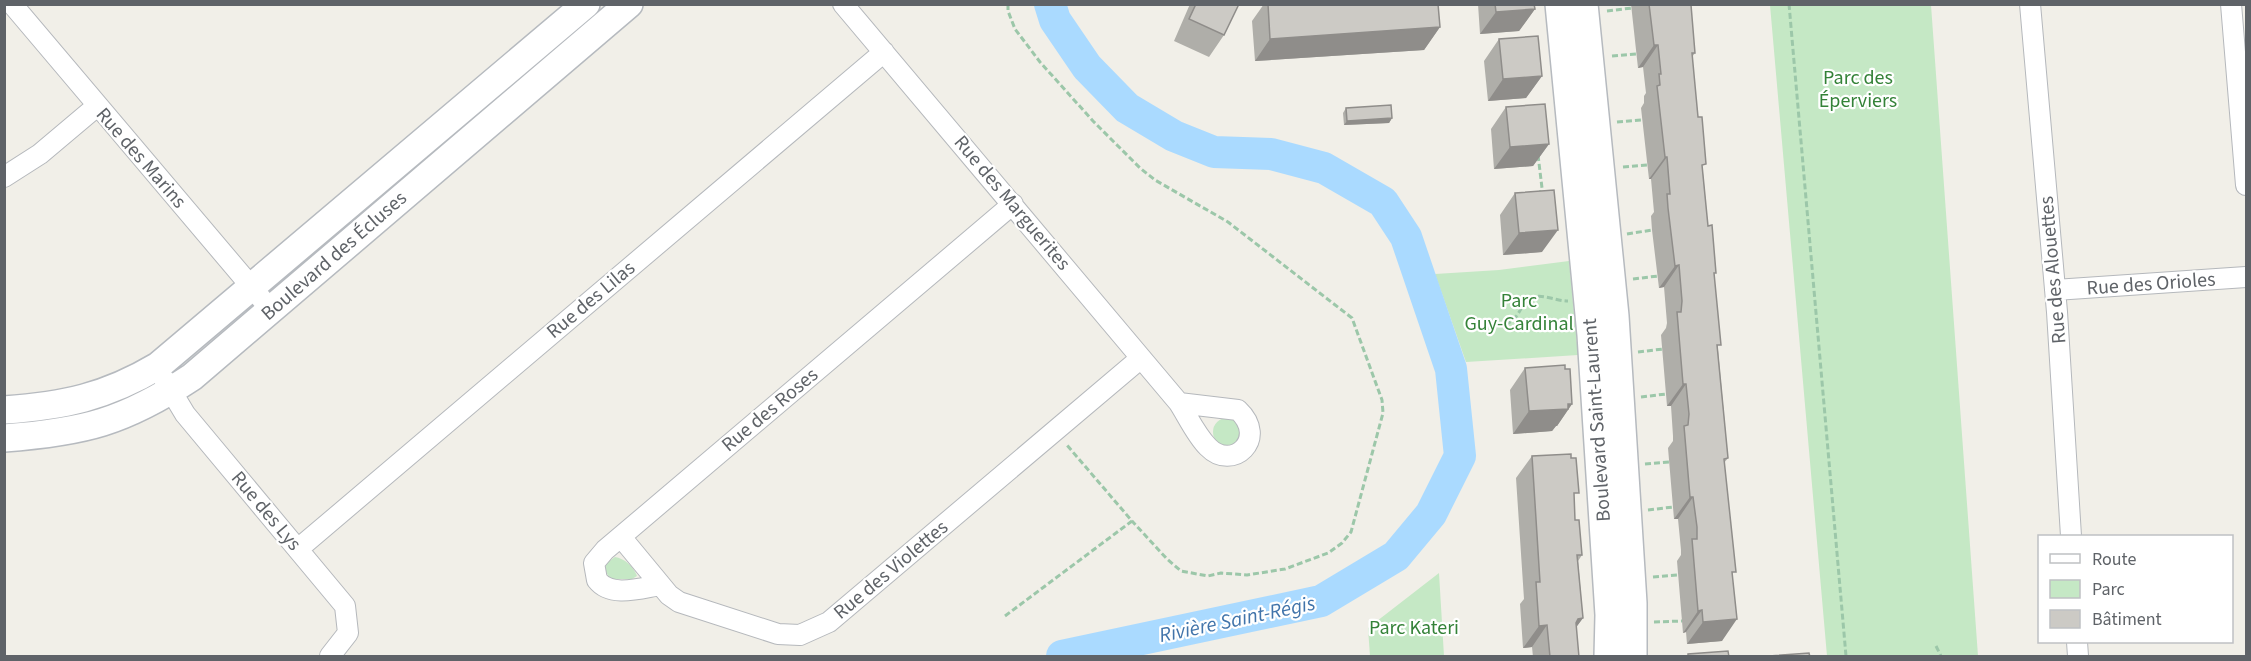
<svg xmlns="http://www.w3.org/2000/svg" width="2251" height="661" viewBox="0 0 2251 661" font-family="'Source Sans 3',sans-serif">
  <rect width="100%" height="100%" fill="#f1efe8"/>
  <!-- green -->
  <path fill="#c5e8c5" d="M1770,5H1931L1978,656H1827Z
    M1569,261L1578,355L1466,362L1435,274L1499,270Z
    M1213 432a14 14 0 1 1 28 0a14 14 0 1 1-28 0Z
    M615,557C624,558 634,567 637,576L632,579H610L605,570V564Z
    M1439,573L1444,656H1370L1368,628Z"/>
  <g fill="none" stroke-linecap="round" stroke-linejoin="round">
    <!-- river -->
    <path stroke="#aadaff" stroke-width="32" d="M1050,4L1055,20L1087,67L1127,108L1174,136L1214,152L1271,154L1324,168L1383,202L1406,237L1451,369L1460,456L1431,514L1396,556L1321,601L1062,656"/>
    <!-- street casing -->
    <g stroke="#b5b8bc" stroke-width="22">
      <path id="street" d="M12,4L271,310
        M843,4L1179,403
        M2030,4L2057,312L2071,536
        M2231,4L2246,185
        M4,177L40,154L97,106
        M2055,290L2246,277
        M164,379L185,414L345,606L348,633L330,656
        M1179,403L1238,410C1269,439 1232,472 1208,447C1196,435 1188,417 1179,403Z
        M621,537L669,595L679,602L778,634L800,635L829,622L1141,358
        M298,549L884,52
        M660,585C641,588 611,598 597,580L594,563L605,550L1013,204
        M2077,642L2078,656"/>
    </g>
    <!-- secondary casing -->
    <g stroke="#b6babf" stroke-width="30">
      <path id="secondary" d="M1559,4L1591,335L1609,615L1608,656
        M1584,4L1615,316L1633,603V656
        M4,410C63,406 106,397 158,366L586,4
        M4,438C84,432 124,422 192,377L629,4"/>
    </g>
    <!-- path -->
    <path stroke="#9cc7a9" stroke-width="3" stroke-dasharray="6 3" stroke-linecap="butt" d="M1008,4V11L1015,29L1040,62L1093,121L1140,168L1155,180L1228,222L1352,318L1382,400L1383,413L1351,532L1342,543L1328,553L1285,569L1247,575L1221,573L1208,576L1181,571L1167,559L1132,521
      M1789,4L1846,656
      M1607,11L1632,8
      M1612,56L1637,54
      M1617,122L1642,120
      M1538,155L1542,188L1540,193
      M1623,167L1648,165
      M1627,234L1652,230
      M1633,279L1658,276
      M1505,324C1521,320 1519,302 1533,297C1544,294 1556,301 1568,301
      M1638,352L1663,349
      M1641,397L1666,394
      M1645,464L1670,462
      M1648,510L1673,507
      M1653,577L1678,575
      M1005,616L1132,521L1066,444
      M1654,622L1682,621
      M1936,646L1941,656"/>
    <!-- street -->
    <use href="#street" stroke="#fff" stroke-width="20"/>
    <!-- secondary -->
    <use href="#secondary" stroke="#fff" stroke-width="27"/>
  </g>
  <!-- wall -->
  <path fill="#afaea9" d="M1190,4H1239L1224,35L1209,57L1174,41Z
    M1264,4H1438L1440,27L1424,50L1255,61L1252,21Z
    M1478,4H1534L1535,9L1519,31L1480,34Z
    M1631,4H1687L1695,53L1692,57L1708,226L1714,276L1718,350L1728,458L1724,463L1733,577L1722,641L1687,644L1686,632L1683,633L1677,561L1681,555V550L1678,519H1674L1668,448L1673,441V436L1671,406H1667L1661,335L1666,328L1667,323L1664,287L1659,288L1652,230L1651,216L1654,212L1651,179H1649L1641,108L1644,103V96L1646,93L1643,67L1638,68Z
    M1499,39L1542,76L1526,98L1488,101L1484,61Z
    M1506,107L1549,144L1533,166L1494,169L1491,129Z
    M1346,108L1392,118L1389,123L1344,125L1343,113Z
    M1515,193L1542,252L1503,255L1500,215Z
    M1525,368L1572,404L1557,426H1556L1552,431L1513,434L1510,390Z
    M1532,456L1574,499L1575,520L1582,555L1578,561L1583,618L1576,627L1579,657H1533L1532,647L1523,648L1520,604L1524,599L1516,478Z"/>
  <!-- shaded-wall -->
  <path fill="#8f8d8a" d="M1535,9L1519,31L1480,34L1496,12Z
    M1440,27L1424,50L1255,61L1270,39Z
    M1654,45H1658L1643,67L1638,68Z
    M1542,76L1526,98L1488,101L1503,79Z
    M1392,118L1389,123L1344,125L1347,121Z
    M1549,144L1533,166L1494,169L1510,147Z
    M1665,157H1667L1651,179H1649Z
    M1558,230L1542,252L1503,255L1519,233Z
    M1679,265L1664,287L1659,288L1675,266Z
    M1683,384H1686L1671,406H1667Z
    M1568,404H1572L1557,426H1556L1552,431L1513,434L1529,411Z
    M1690,497H1693L1678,519H1674Z
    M1702,610L1686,632L1683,633L1698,611Z
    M1583,618L1567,640L1578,619Z
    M1737,619L1722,641L1687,644L1703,622Z
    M1547,625L1532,647L1523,648L1539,626Z"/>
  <!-- building -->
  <path fill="#cccac5" stroke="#8f8d8a" stroke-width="1.5" d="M1196,4H1239L1224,35L1189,19Z
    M1268,4H1438L1440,27L1270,39Z
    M1495,4H1534L1535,9L1496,12Z
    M1649,4L1691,5L1695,53H1692L1698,117H1702L1706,164L1702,165L1708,226L1712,225L1716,273H1714L1721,345H1717L1728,458L1724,459L1736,572H1732L1737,619L1703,622L1702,610L1698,611L1692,539H1697V527L1693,497H1690L1684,426L1688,425L1689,414L1686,384H1683L1677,312H1681L1682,301L1679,265L1675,266L1668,208L1667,194H1670L1667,157H1665L1657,86L1660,85L1659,74H1661L1658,45H1654Z
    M1538,36L1542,76L1503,79L1499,39Z
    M1545,104L1549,144L1510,147L1506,107Z
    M1391,105L1392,118L1347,121L1346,108Z
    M1554,190L1558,230L1519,233L1515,193Z
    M1565,365V369H1570L1572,404H1568V409L1529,411L1525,368Z
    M1571,454V458H1576L1579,493H1574L1575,520H1579L1582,555H1577L1583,618L1578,619L1576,623L1579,657H1550L1547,625L1539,626L1536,582H1540L1532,456Z
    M1728,651L1729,657H1688V654Z
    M1809,653L1810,657H1769V656Z"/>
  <g text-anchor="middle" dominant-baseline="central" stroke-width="4.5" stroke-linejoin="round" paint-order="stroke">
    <!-- park labels -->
    <g font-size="20" fill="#348238" stroke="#fff">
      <text x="1858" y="78">Parc des<tspan x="1858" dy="23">Éperviers</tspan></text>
      <text x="1519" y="301">Parc<tspan x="1519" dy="23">Guy-Cardinal</tspan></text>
      <text x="1414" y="628">Parc Kateri</text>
    </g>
    <!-- street labels -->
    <g font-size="20" fill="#5f6368" stroke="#fff">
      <text transform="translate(141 158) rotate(49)">Rue des Marins</text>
      <text transform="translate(1012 203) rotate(50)">Rue des Marguerites</text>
      <text transform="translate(334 256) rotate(-41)">Boulevard des Écluses</text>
      <text transform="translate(2053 270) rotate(-95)">Rue des Alouettes</text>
      <text transform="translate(2151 284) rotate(-4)">Rue des Orioles</text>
      <text transform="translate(591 300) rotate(-40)">Rue des Lilas</text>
      <text transform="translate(770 410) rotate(-40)">Rue des Roses</text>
      <text transform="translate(1597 420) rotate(-94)">Boulevard Saint-Laurent</text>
      <text transform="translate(266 511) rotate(50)">Rue des Lys</text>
      <text transform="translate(891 570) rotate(-40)">Rue des Violettes</text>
    </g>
    <!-- water labels -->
    <g font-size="21" font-style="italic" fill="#4174aa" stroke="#fff">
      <text transform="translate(1237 619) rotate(-12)">Rivière Saint-Régis</text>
    </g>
  </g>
  <!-- border -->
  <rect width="2251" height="661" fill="none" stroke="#5f6368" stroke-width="12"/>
  <!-- legend -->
  <rect x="2038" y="535" width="195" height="108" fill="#ffffff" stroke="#bfc1c3" stroke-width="1.5"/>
  <rect x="2050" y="554" width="30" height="9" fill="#ffffff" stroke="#bfc1c3" stroke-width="1.5"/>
  <text x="2092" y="565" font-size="18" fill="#5f6368">Route</text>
  <rect x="2050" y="580" width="30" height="18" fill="#c5e8c5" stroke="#bfc1c3" stroke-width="1.5"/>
  <text x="2092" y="595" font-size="18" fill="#5f6368">Parc</text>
  <rect x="2050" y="610" width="30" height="18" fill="#cccac5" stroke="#bfc1c3" stroke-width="1.5"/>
  <text x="2092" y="625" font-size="18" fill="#5f6368">Bâtiment</text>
</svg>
